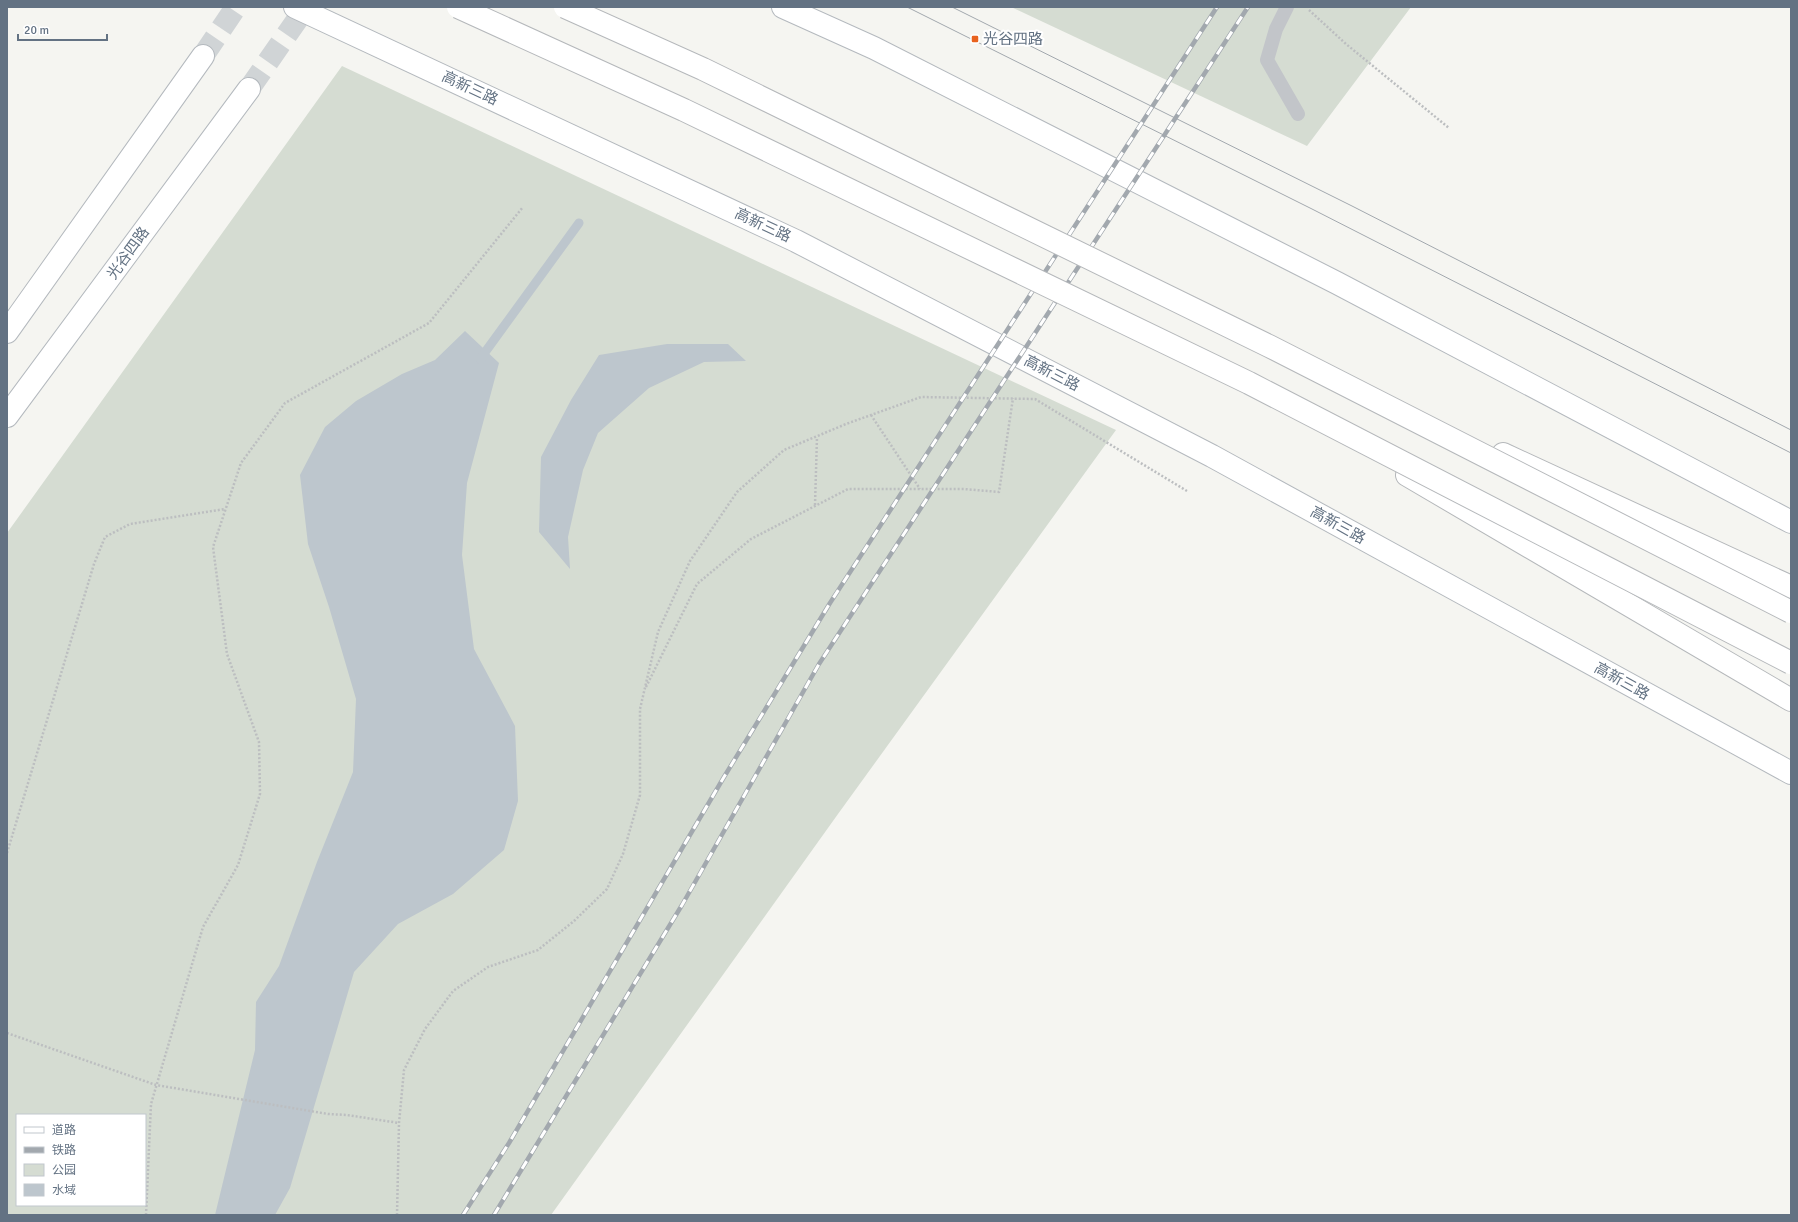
<svg xmlns="http://www.w3.org/2000/svg" width="1798" height="1222" viewBox="0 0 1798 1222" font-family="Signika,'Noto Sans SC',sans-serif">
  <rect width="100%" height="100%" fill="#f5f5f1"/>
  <!-- green -->
  <path fill="#d5dcd2" fill-rule="evenodd" d="M1011,7H1411L1307,146Z
    M342,66L1116,430L838,814L551,1215H7V533ZM17,1115H145V1205H17Z"/>
  <!-- water -->
  <path fill="#bdc6cd" d="M465,331L499,363L467,483L462,555L474,649L515,726L518,801L504,850L453,894L398,924L354,972L290,1188L275,1215H215L255,1050L256,1002L279,966L317,862L353,772L356,699L329,607L308,544L300,475L325,427L356,401L402,374L435,360Z
    M667,344H728L746,361L704,362L649,388L598,433L583,470L568,537L570,569L539,532L541,457L571,400L599,355Z"/>
  <g fill="none" stroke-linecap="round" stroke-linejoin="round">
    <!-- stream -->
    <path stroke="#bdc6cd" stroke-width="9" d="M481,360L483,355L579,223"/>
    <!-- secondary-tunnel -->
    <path stroke="#d0d4d6" stroke-width="22" stroke-dasharray="22 11" stroke-linecap="butt" d="M203,56L236,7
      M249,89L306,7"/>
    <!-- secondary casing -->
    <g stroke="#b4b9be" stroke-width="24">
      <path id="secondary" d="M295,7L796,241L1212,456L1791,773
        M783,7L874,48L1337,283L1791,522
        M7,332L203,56
        M7,416L249,89"/>
    </g>
    <!-- highway casing -->
    <g stroke="#b5b8bb" stroke-width="24">
      <path id="highway" d="M1503,454L1791,587
        M1407,475L1791,700"/>
    </g>
    <!-- path -->
    <path stroke="#bcbec0" stroke-width="2.5" stroke-dasharray="2 2" stroke-linecap="butt" d="M1309,10L1346,44L1449,128
      M871,415L920,489
      M815,505L817,437
      M646,687L697,584L751,539L848,489H964L999,492L1013,398
      M7,853L94,564L105,537L130,524L225,509
      M7,1033L156,1085L328,1114L347,1115L399,1123
      M146,1215L151,1104L203,927L238,865L260,794L259,742L227,654L213,547L241,463L285,403L429,323L523,207
      M397,1215L399,1123L404,1070L425,1029L453,991L488,967L538,950L574,921L607,889L623,854L640,795V709L658,632L690,561L737,492L784,450L846,424L921,397L1035,399L1187,491"/>
    <!-- lane -->
    <path stroke="#c2c5c9" stroke-width="14" d="M1287,7L1276,29L1267,60L1298,114"/>
    <!-- secondary -->
    <use href="#secondary" stroke="#fff" stroke-width="22"/>
    <!-- highway -->
    <use href="#highway" stroke="#fff" stroke-width="22"/>
    <!-- tram -->
    <path stroke="#a2a8ae" stroke-width="1" d="M907,7L1312,209L1791,453
      M952,7L1352,206L1791,430"/>
    <!-- rail casing -->
    <g stroke="#a2a8ae" stroke-width="4.5">
      <path id="rail" d="M463,1215L509,1143L724,777L830,603L1217,7
        M494,1215L682,905L819,664L1248,7"/>
    </g>
    <!-- rail -->
    <use href="#rail" stroke="#fff" stroke-width="3" stroke-dasharray="9" stroke-linecap="butt"/>
    <!-- highway-bridge casing -->
    <g stroke="#b5b8bb" stroke-width="24" stroke-linecap="butt">
      <path id="highway-bridge" d="M458,7L684,110L1249,383L1791,663
        M565,7L703,69L1269,346L1791,612"/>
    </g>
    <!-- highway-bridge -->
    <use href="#highway-bridge" stroke="#fff" stroke-width="22"/>
  </g>
  <!-- markers -->
  <rect fill="#e8621e" stroke="#fff" stroke-width="1.5" x="971" y="35" width="8" height="8" rx="2"/>
  <g text-anchor="middle" dominant-baseline="central" stroke-width="4" stroke-linejoin="round" paint-order="stroke">
    <!-- poi labels -->
    <g font-size="15" fill="#637283" stroke="#fff" text-anchor="start">
      <text x="983" y="39">光谷四路</text>
    </g>
    <!-- street labels -->
    <g font-size="15" fill="#637283" stroke="#fff">
      <text transform="translate(470 88) rotate(25)">高新三路</text>
      <text transform="translate(763 225) rotate(25)">高新三路</text>
      <text transform="translate(128 253) rotate(-54)">光谷四路</text>
      <text transform="translate(1052 373) rotate(27)">高新三路</text>
      <text transform="translate(1338 525) rotate(29)">高新三路</text>
      <text transform="translate(1622 681) rotate(29)">高新三路</text>
    </g>
  </g>
  <!-- border -->
  <rect width="1798" height="1222" fill="none" stroke="#637283" stroke-width="16"/>
  <!-- legend -->
  <rect x="16" y="1114" width="130" height="92" fill="#ffffff" stroke="#c1c7cd"/>
  <rect x="24" y="1127" width="20" height="6" fill="#ffffff" stroke="#c1c7cd"/>
  <text x="52" y="1134" font-size="12" fill="#637283">道路</text>
  <rect x="24" y="1147" width="20" height="6" fill="#a2a8ae" stroke="#c1c7cd"/>
  <text x="52" y="1154" font-size="12" fill="#637283">铁路</text>
  <rect x="24" y="1164" width="20" height="12" fill="#d5dcd2" stroke="#c1c7cd"/>
  <text x="52" y="1174" font-size="12" fill="#637283">公园</text>
  <rect x="24" y="1184" width="20" height="12" fill="#bdc6cd" stroke="#c1c7cd"/>
  <text x="52" y="1194" font-size="12" fill="#637283">水域</text>
  <!-- scale -->
  <path d="M18 34v6h89v-6" fill="none" stroke="#637283" stroke-width="2"/>
  <text x="24" y="34" font-size="12" fill="#637283" stroke="#ffffff" stroke-width="3" paint-order="stroke">20 m</text>
</svg>
